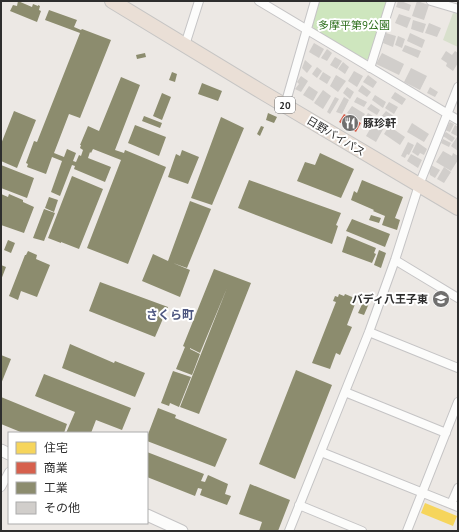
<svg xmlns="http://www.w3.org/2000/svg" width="459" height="532" viewBox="0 0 459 532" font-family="'PT Sans','Noto Sans JP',sans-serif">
  <rect width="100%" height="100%" fill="#ece8e4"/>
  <!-- green -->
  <path fill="#cee6be" d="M320,1H388L368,59L365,60L314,29L312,25Z"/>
  <!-- cemetery -->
  <path fill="#d8e0cc" d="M453,13L458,14V47L443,40Z"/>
  <!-- homes -->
  <path fill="#f6d55c" d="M425,503L457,516L453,526L421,513Z"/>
  <!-- shops -->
  <path fill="#d6604d" d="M344,114L361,123L356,132L339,122Z"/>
  <!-- industry -->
  <path fill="#8c8c6e" d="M18,1L32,7L33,4L38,6V5L40,6L39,10L41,11L37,22L10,11L13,5L17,6Z
    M49,10L77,20L74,27L81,30L82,29L111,40L80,118L69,114L54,153L64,157L67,149L76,153L73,161L76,162L79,155L81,156L83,150L80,148L81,145H80L88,126L99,131L121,77L140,85L115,150L124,153L125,150L166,167L128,264L87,248L121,160L93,149L91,153L90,152L88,158L111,167L105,182L74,169L75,166L72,165L60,196L51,192L62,161L52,157L46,174L27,167L28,164L26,163L34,141L37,142L80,33L45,20Z
    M145,53L146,57L137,59L136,55Z
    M172,72L177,74L175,82L169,80Z
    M202,83L222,91L218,101L198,94Z
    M162,93L171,97L162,120L153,116Z
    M14,111L36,120L17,168L1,161V144Z
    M268,113L277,117L274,123L266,120Z
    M144,116L162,123L160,128L142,121Z
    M221,117L244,128L212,205L191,198Z
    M135,125L166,137L159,156L128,143Z
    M261,126L264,127L260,136L257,134Z
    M182,150L199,157L188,184L168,177L176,154L180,156Z
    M320,153L354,169L341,198L297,181L305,162L315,165Z
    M1,165L34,178L27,198L1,188Z
    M72,176L103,189L79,249L61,242V243L48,238Z
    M249,180L341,213L336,225L338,226L332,244L238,208Z
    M362,180L403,197L395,218L400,220L397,230L382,225L385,216L373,211L374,210L351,200L354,191L357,193Z
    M1,194L8,197L9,194L23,200V202L34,207L24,233L1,225Z
    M49,197L58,200L54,212L45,208Z
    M190,201L211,209L187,268L173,263L190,270L180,297L142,281L153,254L168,261Z
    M44,209L55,213L44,241L33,238Z
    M371,215L381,218L379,223L369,220Z
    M352,219L390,234L385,247L346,231Z
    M347,236L376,248L374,253L376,254L372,263L342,252Z
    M8,240L15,243L11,253L4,250Z
    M379,250L386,253L381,268L374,265Z
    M28,251L37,255L36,259L50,265L37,297L21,291L18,300L9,296L25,255H26Z
    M1,265L6,267L1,280Z
    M214,269L251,283L199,414L180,407L227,288L200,353L190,348V349L200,354L192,375L176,369L185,347L183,346Z
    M100,282L168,307L155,337L89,311Z
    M339,294L344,296L345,294L357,299L347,325L352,327L340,355L336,353L330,369L312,363L336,302L333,301L335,296L338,297Z
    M365,298L370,301L364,315L358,313Z
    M70,344L114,363L115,361L145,373L135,397L62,368Z
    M1,355L11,359L1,384Z
    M296,370L332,385L295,479L259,464Z
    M173,371L191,377L179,407L170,403L169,406L161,403Z
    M44,374L131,408L122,430L96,420L91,433H66L75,412L35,396Z
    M1,397L67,424L64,433H23L1,424Z
    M158,408L176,415L175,418L227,439L215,467L147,441V437Z
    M147,452L204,474L201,481L205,482L208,475L228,484L225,494L231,496L227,505L200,495L202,489L198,488L195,496L147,477Z
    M250,484L290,500L278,531H259L262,522L239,514Z"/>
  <!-- building -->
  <path fill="#d1cecb" d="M398,1H401L411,5L409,11L396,7Z
    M417,1L429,5L424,20L412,16Z
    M399,14L411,18L407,28L395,23Z
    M413,20L426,24L423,33L411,29Z
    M429,23L441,28L437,37L425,33Z
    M386,33L396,36L393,47L383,43Z
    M410,33L425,40L422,48L407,41Z
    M398,36L405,39L402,48L395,45Z
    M314,43L324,49L319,58L309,52Z
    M405,45L421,51L418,58L402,51Z
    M327,49L332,53L327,61L321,58Z
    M446,51L452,55L455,51L458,53V63L453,71L446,66L447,63L441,59Z
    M382,53L404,64L399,75L376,64Z
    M335,57L342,61L337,69L330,65Z
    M305,60L312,66L307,73L302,68Z
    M343,62L349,67L345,74L338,69Z
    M317,67L322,71L317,78L312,74Z
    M411,68L427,76L420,90L404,82Z
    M354,71L363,76L357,87L348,81Z
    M323,72L331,77L327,84L319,79Z
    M336,75L346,81L338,92L330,86Z
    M368,75L377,82L373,88L363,82Z
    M301,76L308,81L301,92L295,89L299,84L297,82Z
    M362,85L371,92L367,97L358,91Z
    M309,86L318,92L313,101L303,95Z
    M347,87L354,92L350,99L343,93Z
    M430,87L438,92L435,97L427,93Z
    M323,90L331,96L323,109L314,103Z
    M395,92L406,99L402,105L391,98Z
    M375,95L386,102L383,108L372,100Z
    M335,97L339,99L330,114L327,112Z
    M344,97L349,100L342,114L336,112Z
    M357,97L367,102L364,107L354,102Z
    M389,102L398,107L394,114L385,108Z
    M371,104L380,110L377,115L367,109Z
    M352,106L365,114L361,121L347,113Z
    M386,111L395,117L391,124L381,117Z
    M368,113L386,124L376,142L366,136L373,124L365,118Z
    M450,122L454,124L450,132L445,130Z
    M412,123L429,134L424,142L407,132Z
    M455,125L458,127V134L457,136L451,133Z
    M389,126L405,137L400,145L384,134Z
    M446,132L455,138L452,142L443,136Z
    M457,137H458V151L451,146Z
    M443,139L451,143L449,147L441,143Z
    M408,142L414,145L409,155L407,154L405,158L401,156Z
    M417,142L427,149L424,155L420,153L418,156L412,152Z
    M443,151L452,156L453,153L458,156V160L451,171L436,162Z
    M411,154L422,160L418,168L407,161Z
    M431,165L440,170L435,178L430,175L429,171Z
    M444,167L451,172L444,183L437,179Z"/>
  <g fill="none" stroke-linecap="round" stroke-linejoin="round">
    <!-- street casing -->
    <g stroke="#c5c4c5" stroke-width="10">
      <path id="street" d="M259,1L458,120
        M431,1L458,9
        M185,45L199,1
        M370,68L391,1
        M285,105L315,1
        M395,260L458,298
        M369,332L458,368
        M345,392L446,433
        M321,452L458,507
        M1,487L9,472
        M451,504L458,488
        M299,505L362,531
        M289,531L369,332L395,260L419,185L458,87
        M407,531L458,402"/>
    </g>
    <!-- secondary casing -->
    <g stroke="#c5c4c5" stroke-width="13">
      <path id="secondary" d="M1,450L9,454
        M147,515L182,531"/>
    </g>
    <!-- highway casing -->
    <g stroke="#c6c5c4" stroke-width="16">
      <path id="highway" d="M112,1L262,92L458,208"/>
    </g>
    <!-- street -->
    <use href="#street" stroke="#fcfcfb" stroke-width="8"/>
    <!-- secondary -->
    <use href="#secondary" stroke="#fcfcfb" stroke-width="11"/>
    <!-- highway -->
    <use href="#highway" stroke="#eadfd6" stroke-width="14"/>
  </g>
  <!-- icons -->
  <defs>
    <g id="restaurant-disc" transform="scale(0.9)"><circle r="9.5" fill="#706f6e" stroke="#fff"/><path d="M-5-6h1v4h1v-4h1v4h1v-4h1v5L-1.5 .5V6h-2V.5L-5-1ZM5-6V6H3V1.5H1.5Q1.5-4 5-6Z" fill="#fff"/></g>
    <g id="school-disc" transform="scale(0.9)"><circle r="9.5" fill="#706f6e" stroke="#fff"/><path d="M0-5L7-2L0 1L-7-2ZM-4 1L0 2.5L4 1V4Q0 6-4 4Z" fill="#fff"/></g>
  </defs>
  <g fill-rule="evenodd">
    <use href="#restaurant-disc" x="350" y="123"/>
    <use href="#school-disc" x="441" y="299"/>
  </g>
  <g text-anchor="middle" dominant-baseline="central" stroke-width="4" stroke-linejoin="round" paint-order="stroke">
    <!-- shield labels -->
    <rect fill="#fff" stroke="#6d6d6d" stroke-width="1" x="275" y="97" width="20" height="16" rx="3"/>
    <g font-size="10" font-weight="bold" fill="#2e2e2e">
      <text x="285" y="105">20</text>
    </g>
    <!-- park labels -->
    <g font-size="11" fill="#2c6e1b" stroke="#fff">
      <text x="354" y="25">多摩平第9公園</text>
    </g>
    <!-- poi labels -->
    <g font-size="11" font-weight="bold" fill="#2e2e2e" stroke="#fff" text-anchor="start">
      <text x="363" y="123">豚珍軒</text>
      <text x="428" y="299" text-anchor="end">バディ八王子東</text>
    </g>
    <!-- street labels -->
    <g font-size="11" fill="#2e2e2e" stroke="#fff">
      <text transform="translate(336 136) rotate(31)">日野バイパス</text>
    </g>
    <!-- neighbourhood labels -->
    <g font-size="12" font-weight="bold" fill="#4d5680" stroke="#fff">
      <text x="170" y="314">さくら町</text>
    </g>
  </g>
  <!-- border -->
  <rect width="459" height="532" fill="none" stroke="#2e2e2e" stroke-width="4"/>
  <!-- legend -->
  <rect x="8" y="432" width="140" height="92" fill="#ffffff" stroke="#ababab"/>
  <rect x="16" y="442" width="20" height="12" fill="#f6d55c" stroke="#ababab"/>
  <text x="44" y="452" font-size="12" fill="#2e2e2e">住宅</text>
  <rect x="16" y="462" width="20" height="12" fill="#d6604d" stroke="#ababab"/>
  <text x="44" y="472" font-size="12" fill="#2e2e2e">商業</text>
  <rect x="16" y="482" width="20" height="12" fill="#8c8c6e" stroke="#ababab"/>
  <text x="44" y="492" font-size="12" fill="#2e2e2e">工業</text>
  <rect x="16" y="502" width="20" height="12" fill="#d1cecb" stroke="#ababab"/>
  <text x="44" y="512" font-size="12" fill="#2e2e2e">その他</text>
</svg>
